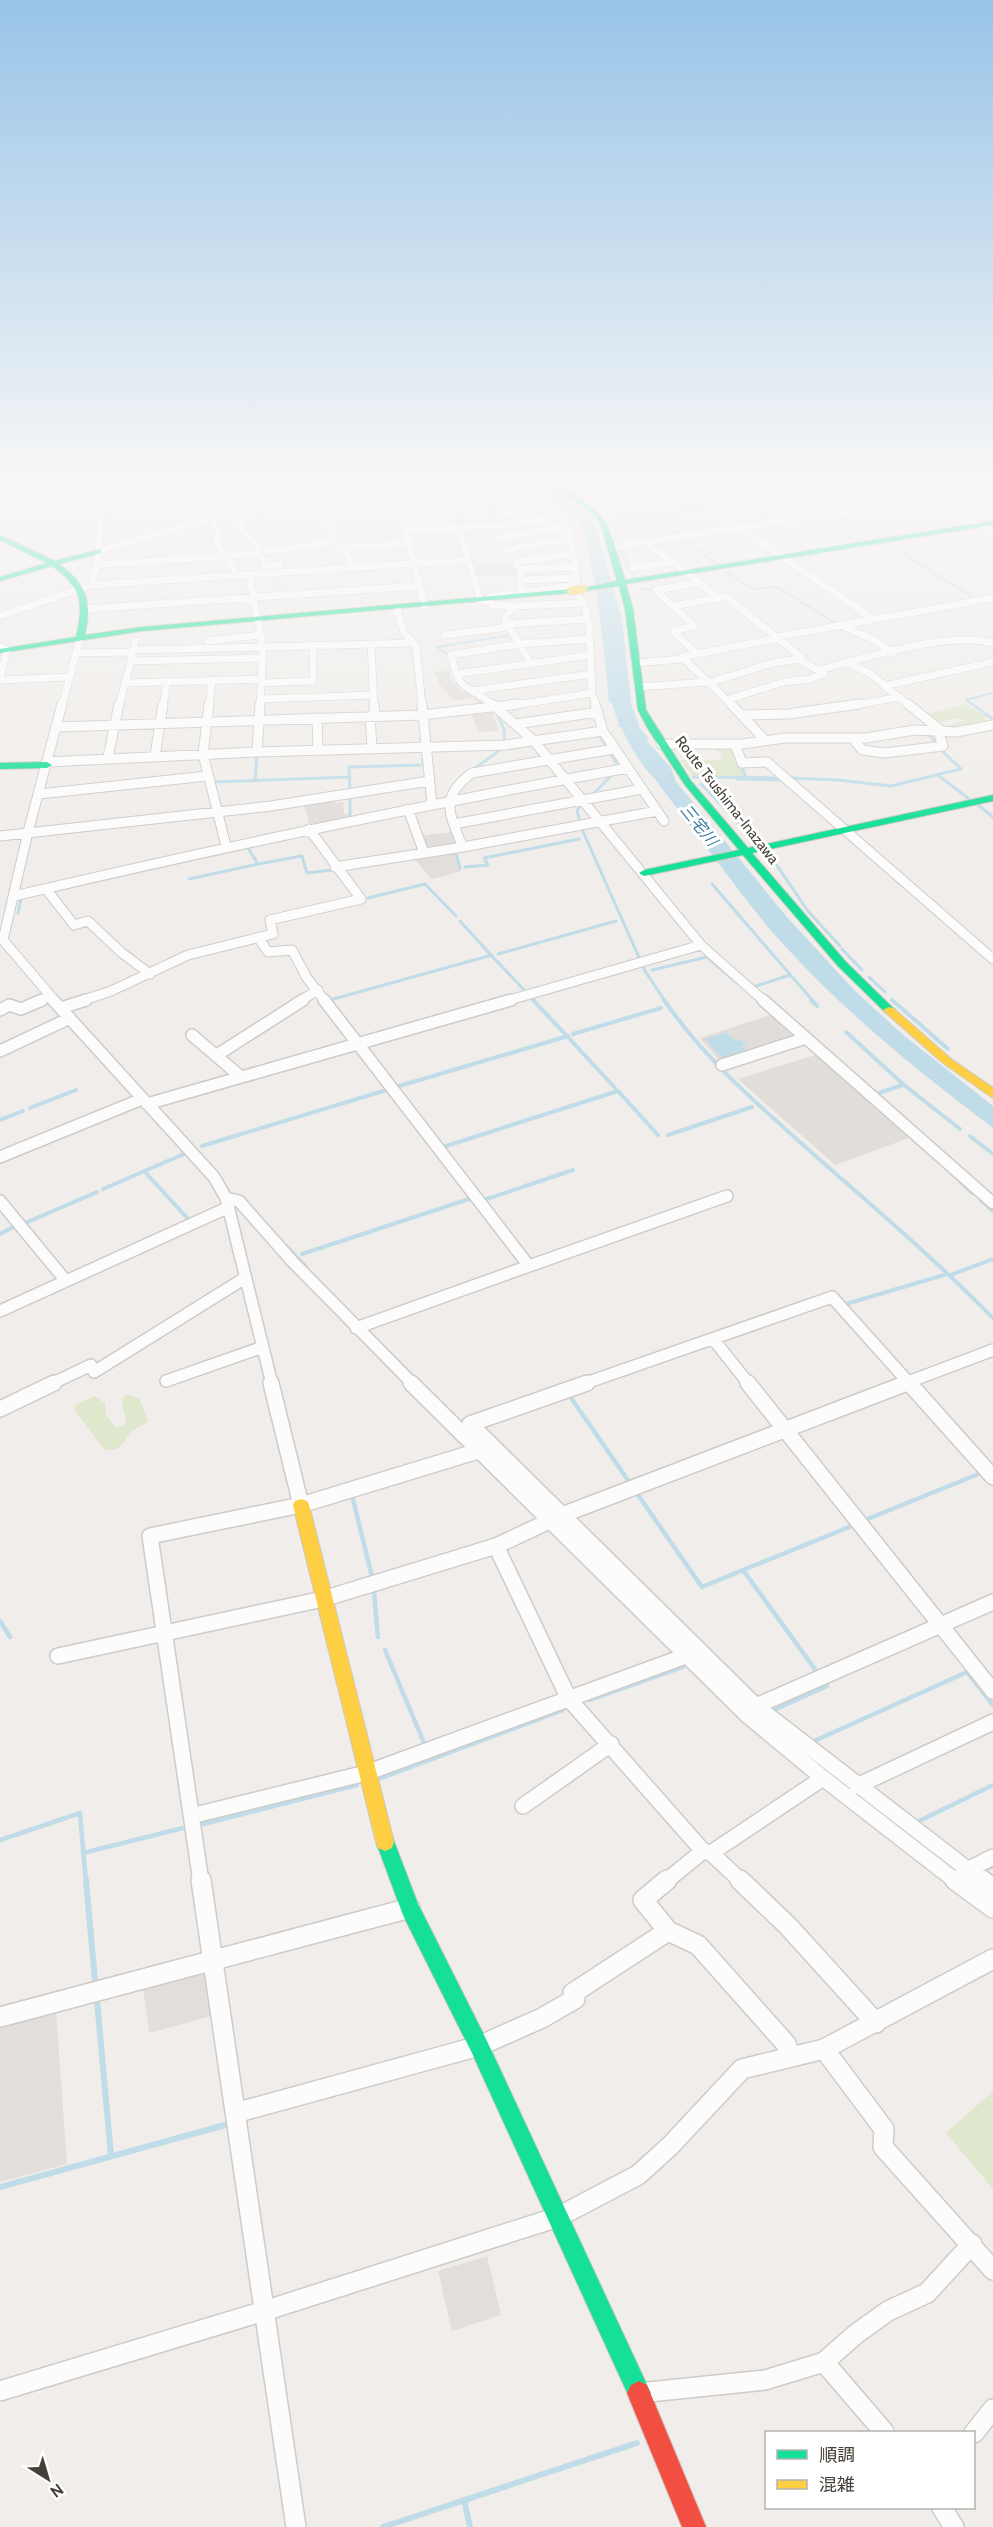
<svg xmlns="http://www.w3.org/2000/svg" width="993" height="2527" viewBox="0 0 993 2527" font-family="Cabin,'Noto Sans JP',sans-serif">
  <rect width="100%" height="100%" fill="#f0edea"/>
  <!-- industrial -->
  <path fill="#e1deda" d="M547,478H608L616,488L592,489L573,494Z
    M770,1015L796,1039L722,1063L700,1038Z
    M815,1055L909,1138L835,1165L738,1079Z"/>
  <!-- green -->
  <path fill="#dfe7cd" d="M966,704L987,717L980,723L953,729L942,727L967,720L956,718L937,723L925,715Z
    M732,746L745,776H693L680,760H720L722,754L714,748Z
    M127,1394L139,1398L148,1421C143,1426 140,1426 135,1429C124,1437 122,1455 104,1449L74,1409L76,1405L94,1396L105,1403L106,1415L115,1427H122L127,1420C124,1410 118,1401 127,1394Z
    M993,2091V2189L946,2133Z"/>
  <!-- parking -->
  <path fill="#e1dedb" d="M515,563L520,575L477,577L474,565Z
    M450,671V677L459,689L477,697L488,707L483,708L473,698L454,701L440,685L435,672Z
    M492,710L499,731L478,732L471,712Z
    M333,798L334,803L343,802L344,814H348V819L311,827L303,803Z
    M452,832L457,846L428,850L420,836Z
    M453,851L461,871L432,879L413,858Z
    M197,1973L206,1976L211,2016L149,2033L143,1987Z
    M56,2010L67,2164L0,2182V2025Z
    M487,2256L501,2315L452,2331L438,2271Z"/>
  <!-- water -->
  <path fill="#c0dce9" d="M502,478H522L578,506L594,519L622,620L631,703L640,728L649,739L647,741L671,768L674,777L676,778L674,779L786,916L854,990L902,1034L993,1106V1128C919,1072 847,1014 784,945C757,916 734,883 710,852C692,827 673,804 655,779C640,765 629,744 621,727H617L619,725C617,718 614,711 612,703L609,702C607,671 594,537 575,517C556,498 526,491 502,478Z
    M726,1032L736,1041L741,1040L747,1045L742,1046L747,1051L723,1059L705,1039Z"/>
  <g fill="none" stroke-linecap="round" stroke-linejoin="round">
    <!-- stream-far4 -->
    <path stroke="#c0dce9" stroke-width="2" d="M388,478V484
      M781,478L835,511
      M440,482L444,492L461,491L462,500L456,523
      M717,506L802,493
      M839,514L879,538
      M652,517L678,535
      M456,522L491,521L492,510L481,489
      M682,538L717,564
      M617,545L614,521L706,508
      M889,545L976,599
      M624,548H620L634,577
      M726,571L750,588
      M99,574L101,567L105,566
      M640,587L642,590L654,589
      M755,589L777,587L837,624
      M447,654L437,647L511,635
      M424,688L425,703
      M974,706L966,700L993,693"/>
    <!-- stream-far3 -->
    <path stroke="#c0dce9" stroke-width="3" d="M972,704L993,719
      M497,714L504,729V743
      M598,733L607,748
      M931,737L938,745
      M609,751L617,764L615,768
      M741,765L746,777
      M474,769L504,747
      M939,776L968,798
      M693,777L780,778
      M789,778L838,780L891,786L961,769L940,749
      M737,779L781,780
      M255,780L257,755
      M214,782L350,777
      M701,784L756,841
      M350,792L349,767L424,765L423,759
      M350,795V818
      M591,796L614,773
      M978,805L993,817
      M580,823L577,810L581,806
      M581,827L645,971L665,1001
      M246,845L258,864L302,856L307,873L332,870
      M455,850L460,868
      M769,854L808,911L840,946
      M465,867L488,865L484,858L579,839
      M189,879L258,864
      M712,884L813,1001
      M368,898L425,884L456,916
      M18,913L21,899L24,897
      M460,921L490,954
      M842,949L862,970
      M498,954L616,921
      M493,957L526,992
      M652,970L707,957L736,982
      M869,977L885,992
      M756,986L790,975
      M530,996L535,1001
      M330,1000L492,955"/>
    <!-- stream-far2 -->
    <path stroke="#c0dce9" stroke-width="4" d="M533,1000L565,1034
      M664,1000C704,1058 757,1104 810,1151C872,1206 935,1259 993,1318
      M811,1000L817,1006
      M892,1000L948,1049
      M846,1032L904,1085L960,1129
      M573,1034L661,1008
      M567,1036L615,1088
      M396,1087L568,1036
      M876,1094L903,1085
      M30,1108L76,1090
      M0,1120L23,1111
      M668,1135L752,1107
      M970,1136L993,1154
      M202,1146L390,1089
      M443,1147L618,1091L658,1135
      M144,1171L190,1221
      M960,1181L972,1193
      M103,1189L184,1154
      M484,1200L573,1170
      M981,1200L993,1211
      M23,1224L97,1192
      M0,1234L15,1226
      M286,1246L306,1267
      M302,1254L472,1198L470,1196
      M950,1275L993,1259
      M846,1304L944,1275"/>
    <!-- stream-far1 -->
    <path stroke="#c0dce9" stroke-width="4.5" d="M569,1395L630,1483
      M636,1492L702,1587L743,1570
      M352,1495L372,1577
      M865,1520L981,1473
      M374,1593L378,1637
      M0,1621L10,1637
      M385,1650L424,1743
      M817,1672L743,1570L852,1526
      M590,1700L683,1667
      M776,1709L827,1686
      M812,1742L967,1672L993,1705
      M381,1778L563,1710
      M915,1823L993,1785
      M203,1824L357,1785
      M911,1837L958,1872
      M0,1840L80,1813L86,1882
      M83,1853L183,1828
      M985,1870L993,1866"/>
    <!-- stream -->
    <path stroke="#c0dce9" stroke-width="6" d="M86,1880L95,1981
      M97,2000L111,2156
      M0,2187L225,2125
      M464,2500L470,2527
      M383,2527L637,2443"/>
    <!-- street-far4 casing -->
    <g stroke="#cecbc8" stroke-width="8">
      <path id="street-far4" d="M468,478L479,482L505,485L547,507L560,516L567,527L576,567L577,594L585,606L589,625L592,693L596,706
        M545,478L557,486L554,488
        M668,478L874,620
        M896,478L993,534
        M389,485L397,499L425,607
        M9,486L50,506
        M681,487L622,495L621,497L633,506L696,496
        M0,488L48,478
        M181,489L216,517
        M184,491L238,483L294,479
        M302,491L471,478
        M490,493L513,490
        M305,497L332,532L334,542L348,554L352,567
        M529,498L502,503L506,514L547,507
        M397,499L436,497L442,521
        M314,508L397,501
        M234,512L245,533L257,543L265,566L280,565
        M0,518L183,478
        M211,518L219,535L216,540L237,575
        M458,528L496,526L560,516
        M404,530L458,528L481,601
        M496,538L567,527
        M646,542L719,598
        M611,547L993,489
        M342,548L409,543
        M503,550L570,539
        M98,551L238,511L309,502
        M225,557L334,542
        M97,565L225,556
        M632,568L671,562
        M520,569L516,562L573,554
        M249,575L263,647L260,706
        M521,580L576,578
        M91,585L97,565L104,478
        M520,593L577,585
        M490,596L520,593L521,569L576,567
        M486,601L494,605L514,606
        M674,606L723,597L729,599L801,657L798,659L824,674L810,679L784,682L726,700
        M85,609L418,586
        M397,609L404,633L416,645L422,706
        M0,616L91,585L468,560
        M506,624L587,619
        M841,625L874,640L893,653
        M445,635L509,627
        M776,637L993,598
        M135,641L131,661L262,658
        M208,641L261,635
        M371,644L374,706
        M0,646L7,650L0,678
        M263,647L412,643
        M133,650L263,647
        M76,653L132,652
        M697,654L673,631L694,626L656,590L699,583
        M635,663L682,659
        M848,663L869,673L886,686
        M531,664L520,644L590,639
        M819,670C866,658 946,631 993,643
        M457,674L591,655
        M0,680L69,677
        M125,683L261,679
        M261,683L313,681V646
        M708,683L773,663L798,659
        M884,686L993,662
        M638,687L707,682
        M471,691L591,674
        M899,697L910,706
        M260,699L373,695
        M62,706L80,638
        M119,706L131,661
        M163,706L167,682
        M209,706L212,681
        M494,706C467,682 460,696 451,655L520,644L506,624L505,617L514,606L584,603
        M509,706L592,693
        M733,706L682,657L779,638
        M851,706L899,697L884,686"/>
    </g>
    <!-- street-far3 casing -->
    <g stroke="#cecbc8" stroke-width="11">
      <path id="street-far3" d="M209,704L203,754L226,846
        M374,704L375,716
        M422,704L432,804
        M492,704L534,741L701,945L764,1001
        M595,704L603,731L664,821
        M731,704L765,740
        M908,704L943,732
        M743,715L788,714L859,704
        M370,716L372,748
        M317,718L318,750
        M516,724L598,712
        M57,727L422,715L518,704
        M853,738L862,750L885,753L943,746L938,731
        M661,744H742L785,738H866L915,730L956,732L993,725
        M735,744L742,763L767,762L993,959
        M257,752L260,704
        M155,756L163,704
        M108,757L119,704
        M47,762L257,752L505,745L603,731
        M39,794L207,776
        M408,809L424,853
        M454,824L642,789
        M0,836L271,806L429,781
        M463,847C449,814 439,797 472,773L614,749
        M335,867L463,847L657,811
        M46,889L74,925L88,921L122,953L150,974
        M14,896C218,848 422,805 628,768
        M258,937L268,952L292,950L307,978L325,1001
        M39,1001L50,996
        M55,1001L3,940L28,832L62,704
        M81,1001L111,991L188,955L273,934L270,920L361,899L309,829
        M300,1001L318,990
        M506,1001L701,945"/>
    </g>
    <!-- street-far2 casing -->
    <g stroke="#cecbc8" stroke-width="14">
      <path id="street-far2" d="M53,1000L214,1177L226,1198L272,1384
        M324,1000L529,1266L356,1328
        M763,1000L993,1203
        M61,1008L86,1000
        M0,1010L9,1005L21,1009L42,1000
        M192,1035L241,1077
        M0,1051L70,1018
        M217,1055L303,1000
        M722,1065L806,1038
        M147,1104L511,1000
        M0,1157L142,1099
        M226,1198L239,1201L292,1261L413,1384
        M0,1201L66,1281
        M529,1266L727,1196
        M0,1311L229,1207
        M713,1339L749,1384
        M166,1381L263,1347
        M51,1384L91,1365L94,1372L245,1278
        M583,1384L832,1297L910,1384
        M903,1384L993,1350"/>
    </g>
    <!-- street-far1 casing -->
    <g stroke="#cecbc8" stroke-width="18">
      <path id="street-far1" d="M271,1383L301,1505
        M411,1383L747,1715L823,1778L957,1882
        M587,1383L470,1424L756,1706L984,1882
        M748,1383L993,1691
        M909,1383L993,1477
        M0,1409L54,1383
        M496,1546L569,1699L703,1851L711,1853L742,1882
        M58,1656L323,1599L496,1546L562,1515L907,1383
        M756,1706L993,1602
        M857,1786L993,1722
        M523,1806L611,1744
        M191,1816L366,1773L691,1654
        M711,1853L823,1778
        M967,1870L993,1857
        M201,1882L150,1536L301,1505L478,1451L490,1445
        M665,1882L703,1851"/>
    </g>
    <!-- street casing -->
    <g stroke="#cecbc8" stroke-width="22">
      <path id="street" d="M201,1880L296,2527
        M740,1880L788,1926L876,2023
        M955,1880L993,1908
        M982,1880L993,1889
        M668,1931L698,1945L786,2044L791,2057
        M0,2017L410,1908
        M824,2049L884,2129L883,2147L993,2270
        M235,2113L479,2046L542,2018L575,1999L573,1993L668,1931L643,1900L667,1880
        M824,2362L856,2334L888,2311L927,2293L972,2244
        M0,2391L264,2311L558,2217L638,2175L670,2146L742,2069L824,2049L993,1959
        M639,2393L765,2380L824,2362L884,2432
        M974,2433L993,2409
        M942,2508L954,2527"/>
    </g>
    <!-- fast casing -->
    <g stroke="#cec9c2" stroke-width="2">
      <path id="fast" d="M532,478C542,477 552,484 562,489C611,513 610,531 625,580L993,521V525L626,584L633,609L646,710L691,781L748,848L993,795V801L752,853L846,962L893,1008V1012H885L838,966L743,855L644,876L639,873L644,870L739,850L685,785L648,729L638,710L625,609L619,586L583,591L579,589L617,581L601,525L597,518L581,505Z
        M0,535L55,561L101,549V553L59,564C88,585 92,603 85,635L142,627L571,589L575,591L571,593L142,631L0,653V649L76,637C84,603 82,587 52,566L0,581V577L47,563L0,540Z
        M0,763L47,762L52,765L47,768L0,769Z
        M385,1833L392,1836L418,1904L486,2039L647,2385L651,2393L647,2401L639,2405L631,2401L472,2053L403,1915L376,1842L378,1836Z"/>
    </g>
    <!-- slow casing -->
    <g stroke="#cec9c2" stroke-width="2">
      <path id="slow" d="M889,1007L893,1008L951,1059L993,1088V1098L943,1063L885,1012L883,1010Z
        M301,1499L307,1501L309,1505L394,1842L392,1848L385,1851L378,1848L376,1842L293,1505L295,1501Z"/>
    </g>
    <!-- jam casing -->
    <g stroke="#cec9c2" stroke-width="2">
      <path id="jam" d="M639,2381L647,2385L706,2527H682L627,2393L631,2385Z"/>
    </g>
    <!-- street-far4 -->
    <use href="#street-far4" stroke="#fdfcfc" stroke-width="7"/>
    <!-- street-far3 -->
    <use href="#street-far3" stroke="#fdfcfc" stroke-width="9"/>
    <!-- street-far2 -->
    <use href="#street-far2" stroke="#fdfcfc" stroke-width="11"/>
    <!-- street-far1 -->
    <use href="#street-far1" stroke="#fdfcfc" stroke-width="15"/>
    <!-- street -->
    <use href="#street" stroke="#fdfcfc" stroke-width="19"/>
    <!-- fast -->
    <use href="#fast" fill="#16e098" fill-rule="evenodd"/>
    <!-- slow -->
    <use href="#slow" fill="#ffcf43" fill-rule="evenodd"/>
    <!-- jam -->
    <use href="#jam" fill="#f24e42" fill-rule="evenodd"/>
    <!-- slow-bridge casing -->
    <g stroke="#cec9c2" stroke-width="9" stroke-linecap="butt">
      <path id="slow-bridge" d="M571,591L583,589"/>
    </g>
    <!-- slow-bridge -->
    <use href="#slow-bridge" stroke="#ffcf43" stroke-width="8"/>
  </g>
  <!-- sky -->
  <linearGradient id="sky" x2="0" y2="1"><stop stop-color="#98c4e8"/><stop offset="0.58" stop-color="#f8f7f6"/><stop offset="1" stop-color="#f8f7f6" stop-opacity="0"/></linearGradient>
  <rect width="993" height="831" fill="url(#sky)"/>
  <g text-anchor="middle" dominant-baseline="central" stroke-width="6" stroke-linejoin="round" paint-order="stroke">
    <!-- far-street labels -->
    <g font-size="15" fill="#453f37" stroke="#fff">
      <text transform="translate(727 800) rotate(52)">Route Tsushima-Inazawa</text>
    </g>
    <!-- far-water labels -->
    <g font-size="16" font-style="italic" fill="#397a9f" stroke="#fff">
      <text transform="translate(699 825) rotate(51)">三宅川</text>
    </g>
  </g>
  <!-- legend -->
  <rect x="765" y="2431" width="210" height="78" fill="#ffffff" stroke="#b5b2af" stroke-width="1.5"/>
  <rect x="777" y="2450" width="30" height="9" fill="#16e098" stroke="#b5b2af" stroke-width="1.5"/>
  <text x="819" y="2461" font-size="18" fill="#453f37">順調</text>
  <rect x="777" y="2480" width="30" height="9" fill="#ffcf43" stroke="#b5b2af" stroke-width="1.5"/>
  <text x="819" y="2491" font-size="18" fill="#453f37">混雑</text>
  <!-- north arrow -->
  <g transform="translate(48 2479) rotate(143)" stroke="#ffffff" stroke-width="4.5" paint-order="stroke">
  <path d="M0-4.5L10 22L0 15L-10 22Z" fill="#453f37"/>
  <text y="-9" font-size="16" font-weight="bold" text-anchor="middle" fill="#453f37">N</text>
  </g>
</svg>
